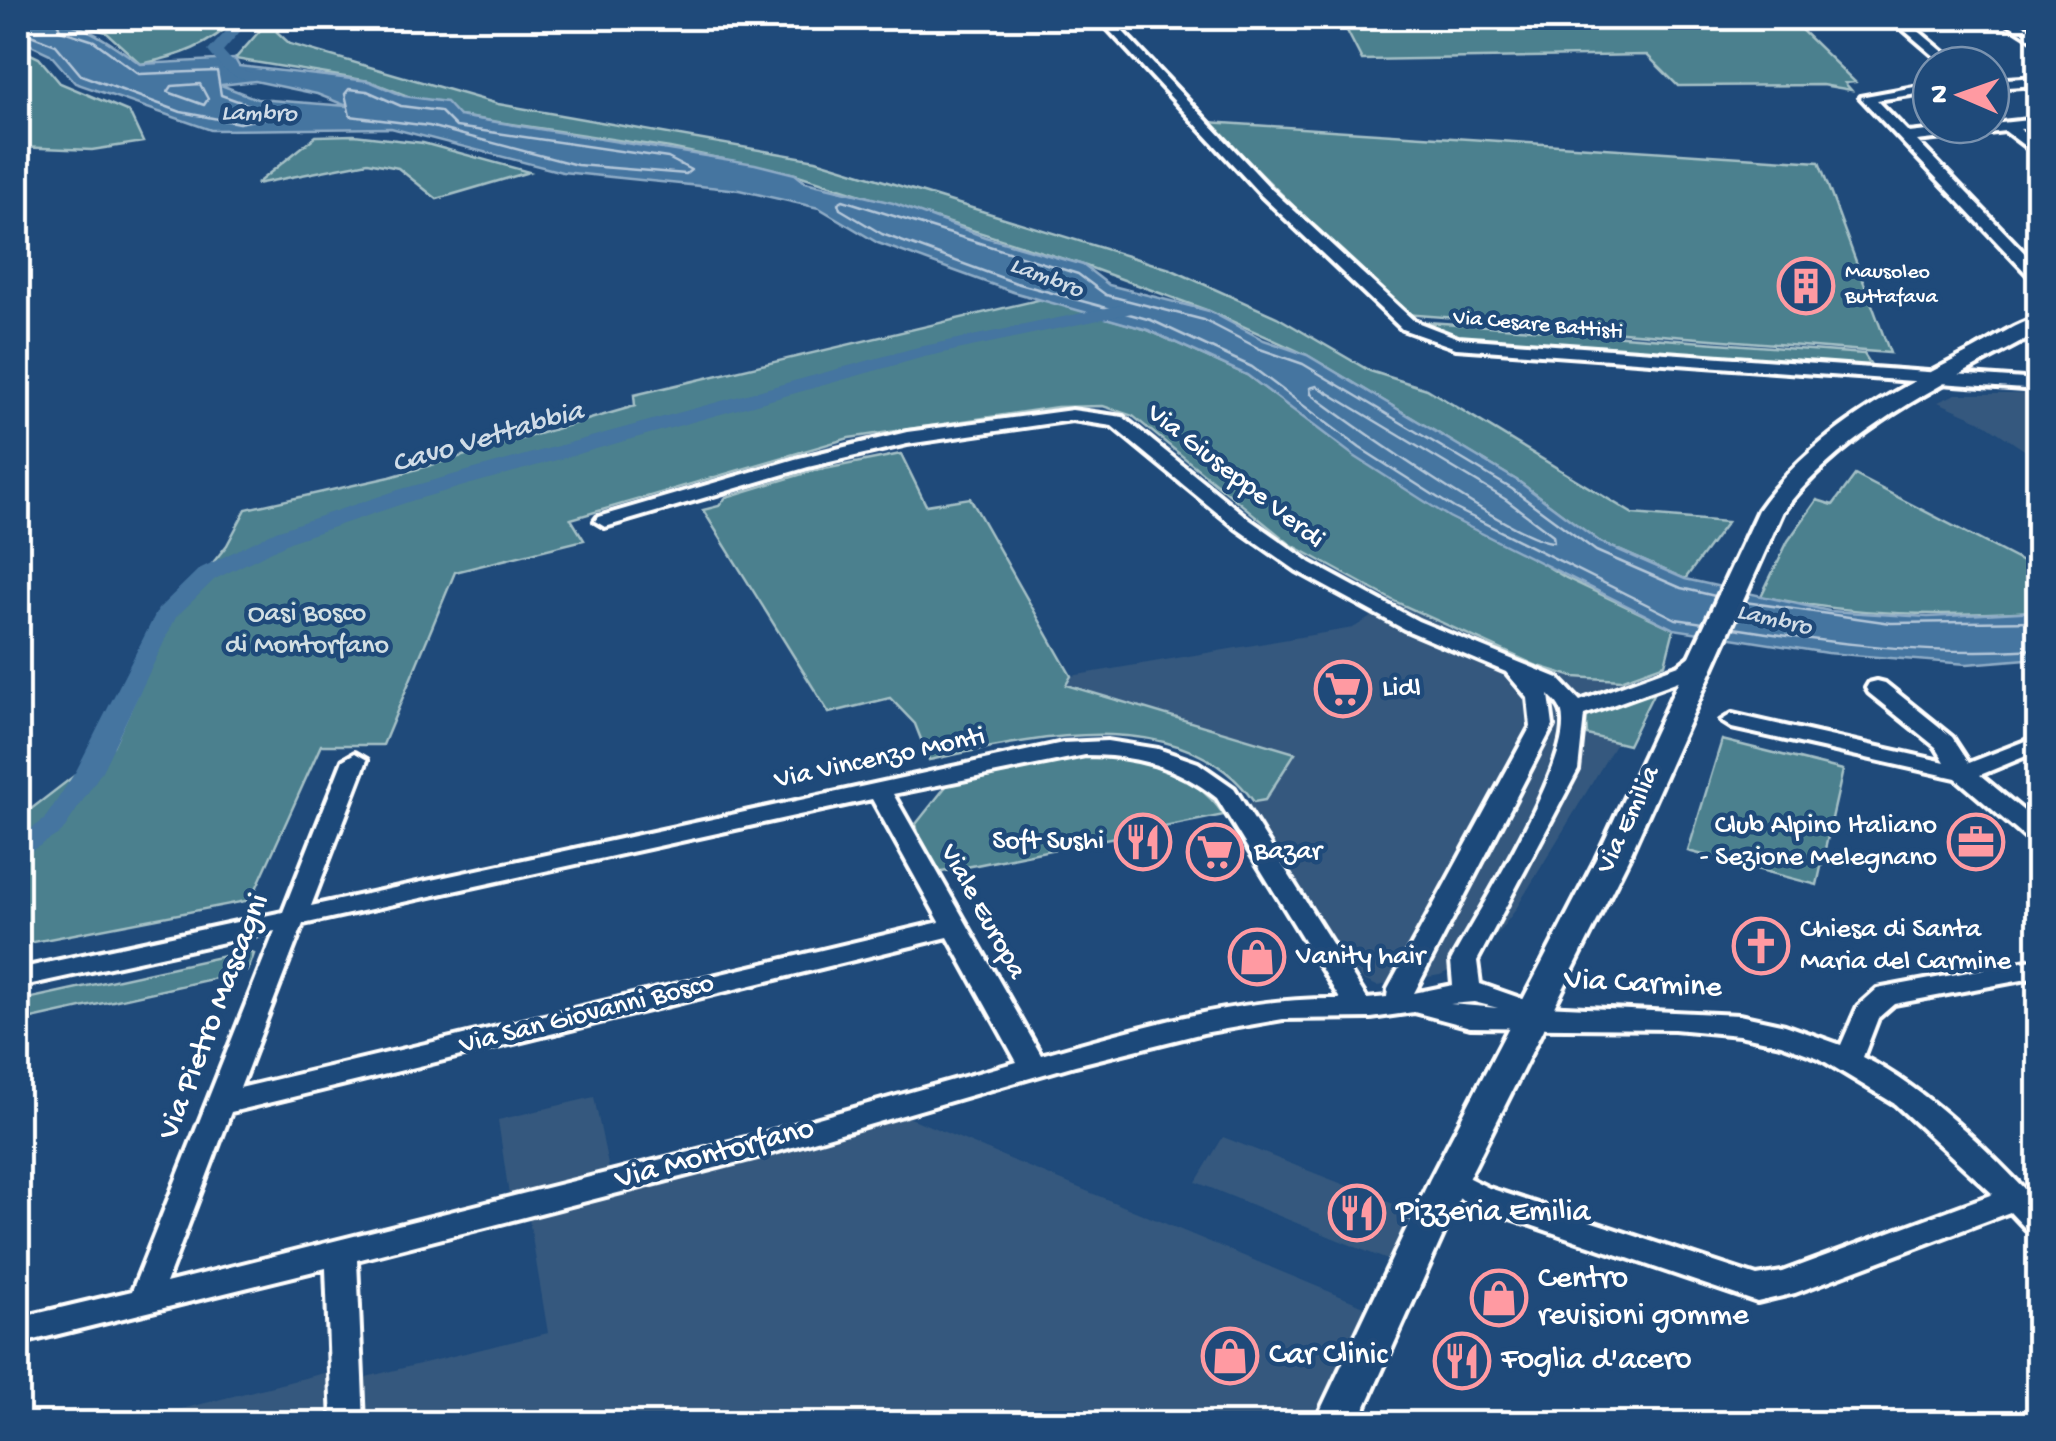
<svg xmlns="http://www.w3.org/2000/svg" width="2056" height="1441" viewBox="0 0 2056 1441" font-family="'Gochi Hand',sans-serif">
  <rect width="100%" height="100%" fill="#1f4a7a"/>
  <filter id="ink" filterUnits="userSpaceOnUse"><feTurbulence type="fractalNoise" baseFrequency=".01" numOctaves="2"/><feDisplacementMap in="SourceGraphic" scale="20" xChannelSelector="R" yChannelSelector="G"/><feConvolveMatrix kernelMatrix="1 2 1 2 8 2 1 2 1" color-interpolation-filters="sRGB"/></filter>
  <g filter="url(#ink)">
    <!-- built -->
    <path fill="#34587e" d="M1956,394H2038V459L1979,420L1938,402Z
      M1396,602L1559,673L1591,679L1633,677L1644,697L1514,912L1481,956L1440,975L1377,986L1362,979L1228,806L1265,800L1294,754L1066,685L1071,676L1353,628Z
      M594,1097L613,1189L896,1112L1398,1320L1349,1423L141,1424L142,1419L336,1370L337,1384L548,1333L528,1213L512,1216L498,1120Z
      M1223,1137L1442,1223L1417,1272L1196,1182Z"/>
    <!-- green -->
    <path fill="#4b808e" stroke="#a5c0c6" stroke-width="2.5" d="M60,18H238C208,46 181,56 141,64L106,32Z
      M271,18H287L277,32L290,44L498,104L816,160L1170,269L1277,317L1370,371L1427,389L1633,514L1727,522L1685,579L1600,542L1518,481L1307,355L1209,311L1083,265L795,174L670,148L459,116L369,81L235,59Z
      M1789,18L1855,82L1845,83L1851,90L1822,85L1678,86L1647,55L1362,60L1341,19Z
      M18,48L39,58L60,83L129,112L143,142L92,150L18,147Z
      M1208,122L1819,162L1890,353L1609,331L1610,335L1864,354L1873,368L1445,337L1427,322L1564,331L1562,326L1404,314Z
      M354,135L423,143L529,172L437,199L398,168L368,162L256,184L316,136Z
      M1042,299L1148,330L1247,375L1291,408L1566,578L1674,629L1665,664L1621,680L1574,677L1535,665L1396,602L1290,544L1133,416L1103,406L1057,407L849,438L571,519L584,540L455,572L383,745H321L251,900L18,945V819L113,746L177,608L227,545L246,509L390,477L635,406L634,395Z
      M901,454L926,505L970,498L1071,676L1066,685L1295,753L1265,800L1254,802C1183,700 1029,739 929,760L915,724L890,698L829,713L703,510L719,506L726,497L809,472Z
      M1855,475L2038,570V611C1941,616 1857,617 1761,596L1788,541L1817,500L1833,505Z
      M1655,690L1628,745L1587,735L1585,708Z
      M1722,740L1843,770L1817,885L1688,851Z
      M1071,755C1130,755 1188,763 1224,815L927,875L916,824L947,785Z
      M247,951L254,954L248,971L27,1020L18,1110V1001Z"/>
    <!-- water -->
    <path fill="#4474a0" stroke="#8facc6" stroke-width="2.5" fill-rule="evenodd" d="M18,18C78,18 94,32 141,64L235,59L239,66L369,81L404,96L446,102L459,116L755,164L795,174L805,182L893,203L985,237L1083,265L1109,285L1209,311L1264,340L1307,355L1518,481L1600,542L1685,579L1829,611L1928,617L2038,611V658L1967,664L1827,653L1674,629L1449,517L1354,456L1247,375L1148,330L1013,292L878,243L819,208L739,190L562,172L391,128L211,130L75,83L50,54L18,39ZM255,81L317,94L347,106L257,99L221,85Z"/>
    <g fill="none" stroke-linecap="round" stroke-linejoin="round">
      <!-- shore -->
      <path stroke="#b4c7d9" stroke-width="2.5" d="M18,30L56,45L81,75L181,112L239,123L269,117L266,111L221,95L217,71L139,74L94,41L60,30L56,18
        M200,84L208,99L204,105L168,92L172,86Z
        M349,89L367,91L401,106L440,111L456,127L668,158L691,170L686,174L577,165L429,126L350,116L345,94Z
        M1317,386L1505,499L1553,535L1554,542C1519,543 1347,421 1311,394L1310,388Z
        M1745,602L1891,623L2038,621
        M1703,623L1676,619L1454,508L1360,448L1252,367L1151,320L1016,283L882,234L840,209L838,203L843,200L1078,274L1106,295L1204,320L1260,349L1303,364L1512,489L1596,551L1681,588L1715,596
        M1734,628C1835,644 1935,656 2038,649"/>
      <!-- canal -->
      <path fill="#4474a0" fill-rule="evenodd" d="M238,18H252L223,51L240,70L254,73V79C231,81 222,68 208,51Z
        M1126,304L1132,305V313L924,357L414,500L292,541L215,579L176,617L102,771L62,832L18,859V838L44,820L76,771L158,609L199,569L276,531L398,490L914,348Z"/>
      <!-- minor casing -->
      <g stroke="#fff" stroke-width="8">
        <path id="minor" d="M1098,18H1110L1271,189L1414,321L1458,338L2038,380V390L1456,348L1402,329L1261,195Z
          M1890,18H1903L1959,65H1945Z
          M1999,18H2013L2038,34V43Z
          M2038,77V85L1991,88V80Z
          M1931,84V92L1877,100L1909,133L2038,119V127L2020,129L2038,145V156L2005,131L1917,141L2038,267V281L2032,279L1860,97Z
          M1072,410L1123,417L1250,520L1311,563L1418,621L1558,678L1580,701L1679,665L1692,655H1708L1711,660L1695,675L1584,715L1578,770L1477,961L1480,984L1543,1006L1739,1015L1785,1025L1841,1045L1858,1006L1877,989L2038,959V977L1894,1004L1878,1018L1863,1057C1931,1092 1986,1149 2038,1203V1234L2027,1230L2010,1212L1795,1293L1757,1302L1469,1204L1439,1187L1434,1179L1439,1171L1449,1168L1489,1188L1757,1276L1782,1272L1993,1194L1895,1104L1819,1058L1781,1044L1739,1035L1674,1029L1470,1027L1414,1012L1371,1018L1283,1019L1203,1033L1075,1065L758,1157L357,1260L364,1424H332L326,1268L18,1344V1318L132,1291L275,931L18,987V969L283,912L343,760L355,753L367,760L311,906L1063,743L1107,741L1158,749L1198,763L1234,788L1367,999L1387,997L1388,989L1531,726L1528,698L1506,672L1404,629L1297,571L1236,528L1112,426L1072,420L907,444L808,467L605,527L595,521L598,517L795,459L907,432ZM1549,695C1557,703 1563,708 1563,721C1566,773 1479,910 1451,961L1453,985L1414,993L1553,726ZM1085,755C1136,755 1177,766 1217,798L1340,999C1239,997 1137,1028 1041,1055L893,794ZM872,799L940,922L240,1088L303,924ZM948,937L1017,1062L758,1135L166,1283L231,1112ZM1474,1002L1498,1008L1450,1004Z
          M1877,681L1885,683L1952,737L1969,763L2038,736V751L1980,775L2038,823V843L2029,841L1956,778L1732,728L1721,721L1732,714L1945,762L1936,747L1869,693L1866,688L1869,683Z"/>
      </g>
      <!-- tertiary casing -->
      <g stroke="#fff" stroke-width="8">
        <path id="tertiary" d="M2038,317V333C1946,383 1849,426 1783,511L1628,859L1468,1179L1358,1424H1314L1430,1179L1596,859L1758,510C1812,433 1894,391 1975,349C1995,338 2016,323 2038,317Z"/>
      </g>
      <!-- minor -->
      <use href="#minor" fill="#1f4a7a" fill-rule="evenodd"/>
      <!-- tertiary -->
      <use href="#tertiary" fill="#1f4a7a" fill-rule="evenodd"/>
    </g>
  </g>
  <!-- icons -->
  <defs>
    <g id="building-ring" transform="scale(2.875)"><circle r="9.5" fill="#1f4a7a" stroke="#ff9aa2" stroke-width="1.5"/><path d="M-4-6H4V6H1V3H-1V6H-4ZM-2.5-4.3h1.7v1.8h-1.7ZM.8-4.3h1.7v1.8H.8ZM-2.5-1h1.7V.8h-1.7ZM.8-1h1.7V.8H.8Z" fill="#ff9aa2"/></g>
    <g id="supermarket-ring" transform="scale(2.875)"><circle r="9.5" fill="#1f4a7a" stroke="#ff9aa2" stroke-width="1.5"/><path d="M-6-5.5h2.5l.6 2H6L4.5 2H-2.5L-4.4-4H-6ZM-1.5 3.2a1.3 1.3 0 1 0 .1 0ZM3 3.2a1.3 1.3 0 1 0 .1 0Z" fill="#ff9aa2"/></g>
    <g id="restaurant-ring" transform="scale(2.875)"><circle r="9.5" fill="#1f4a7a" stroke="#ff9aa2" stroke-width="1.5"/><path d="M-5-6h1v4h1v-4h1v4h1v-4h1v5L-1.5 .5V6h-2V.5L-5-1ZM5-6V6H3V1.5H1.5Q1.5-4 5-6Z" fill="#ff9aa2"/></g>
    <g id="office-ring" transform="scale(2.875)"><circle r="9.5" fill="#1f4a7a" stroke="#ff9aa2" stroke-width="1.5"/><path d="M-6-3h4V-5.5h4V-3h4V5H-6ZM-1-4.5V-3h2v-1.5ZM-6 0V1H6V0Z" fill="#ff9aa2"/></g>
    <g id="church-ring" transform="scale(2.875)"><circle r="9.5" fill="#1f4a7a" stroke="#ff9aa2" stroke-width="1.5"/><path d="M-1.2-6h2.4v3.5h3.3v2.4h-3.3V6h-2.4V-.1h-3.3v-2.4h3.3Z" fill="#ff9aa2"/></g>
    <g id="shop-ring" transform="scale(2.875)"><circle r="9.5" fill="#1f4a7a" stroke="#ff9aa2" stroke-width="1.5"/><path d="M-5-2.5h2.3a2.7 3.5 0 0 1 5.4 0H5L5.5 6h-11ZM-1.5-2.5h3a1.5 2.3 0 0 0-3 0Z" fill="#ff9aa2"/></g>
  </defs>
  <g fill-rule="evenodd">
    <use href="#building-ring" x="1806" y="286"/>
    <use href="#supermarket-ring" x="1343" y="689"/>
    <use href="#restaurant-ring" x="1143" y="842"/>
    <use href="#office-ring" x="1976" y="842"/>
    <use href="#supermarket-ring" x="1215" y="852"/>
    <use href="#church-ring" x="1761" y="946"/>
    <use href="#shop-ring" x="1257" y="957"/>
    <use href="#restaurant-ring" x="1357" y="1213"/>
    <use href="#shop-ring" x="1499" y="1298"/>
    <use href="#shop-ring" x="1230" y="1356"/>
    <use href="#restaurant-ring" x="1462" y="1361"/>
  </g>
  <g text-anchor="middle" dominant-baseline="central" stroke-width="9" stroke-linejoin="round" paint-order="stroke">
    <!-- far-poi labels -->
    <g font-size="22" fill="#fff" stroke="#1f4a7a" text-anchor="start">
      <text x="1845" y="273">Mausoleo<tspan x="1845" dy="25">Buttafava</tspan></text>
    </g>
    <!-- far-street labels -->
    <g font-size="22" fill="#fff" stroke="#1f4a7a">
      <text transform="translate(1538 326) rotate(5)">Via Cesare Battisti</text>
    </g>
    <!-- far-water labels -->
    <g font-size="25" font-style="italic" fill="#d0dce7" stroke="#1f4a7a">
      <text transform="translate(259 115) rotate(1)">Lambro</text>
      <text transform="translate(1046 279) rotate(21)">Lambro</text>
      <text transform="translate(1774 621) rotate(13)">Lambro</text>
    </g>
    <!-- street labels -->
    <g font-size="28" fill="#fff" stroke="#1f4a7a">
      <text transform="translate(1235 477) rotate(38)">Via Giuseppe Verdi</text>
      <text transform="translate(880 759) rotate(-12)">Via Vincenzo Monti</text>
      <text transform="translate(1629 820) rotate(-65)">Via Emilia</text>
      <text transform="translate(982 912) rotate(61)">Viale Europa</text>
      <text transform="translate(587 1015) rotate(-14)">Via San Giovanni Bosco</text>
    </g>
    <!-- park labels -->
    <g font-size="28" fill="#d2dfe3" stroke="#1f4a7a">
      <text x="307" y="614">Oasi Bosco<tspan x="307" dy="32">di Montorfano</tspan></text>
    </g>
    <!-- poi labels -->
    <g font-size="28" fill="#fff" stroke="#1f4a7a" text-anchor="start">
      <text x="1382" y="689">Lidl</text>
      <text x="1937" y="826" text-anchor="end">Club Alpino Italiano<tspan x="1937" dy="32">- Sezione Melegnano</tspan></text>
      <text x="1104" y="842" text-anchor="end">Soft Sushi</text>
      <text x="1254" y="852">Bazar</text>
      <text x="1800" y="930">Chiesa di Santa<tspan x="1800" dy="32">Maria del Carmine</tspan></text>
      <text x="1296" y="957">Vanity hair</text>
    </g>
    <!-- water labels -->
    <g font-size="30" font-style="italic" fill="#d0dce7" stroke="#1f4a7a">
      <text transform="translate(488 439) rotate(-16)">Cavo Vettabbia</text>
    </g>
    <!-- near-street labels -->
    <g font-size="32" fill="#fff" stroke="#1f4a7a">
      <text transform="translate(1643 985) rotate(3)">Via Carmine</text>
      <text transform="translate(215 1017) rotate(-69)">Via Pietro Mascagni</text>
      <text transform="translate(715 1155) rotate(-15)">Via Montorfano</text>
    </g>
    <!-- near-poi labels -->
    <g font-size="32" fill="#fff" stroke="#1f4a7a" text-anchor="start">
      <text x="1396" y="1213">Pizzeria Emilia</text>
      <text x="1538" y="1280">Centro<tspan x="1538" dy="37">revisioni gomme</tspan></text>
      <text x="1269" y="1356">Car Clinic</text>
      <text x="1501" y="1361">Foglia d'acero</text>
    </g>
  </g>
  <!-- margin -->
  <rect width="2056" height="1441" fill="none" stroke="#1f4a7a" stroke-width="60"/>
  <rect x="30" y="30" width="1996" height="1381" fill="none" stroke="#fff" stroke-width="4" filter="url(#ink)"/>
  <!-- north arrow -->
  <g transform="translate(1961 95) rotate(272)"><circle r="48" fill="#1f4a7a" stroke="#7992af" stroke-width="2.5"/>
  <path d="M0-8L18 38L0 25L-18 38Z" fill="#ff9aa2"/>
  <text y="-15" font-size="28" font-weight="bold" text-anchor="middle" fill="#ffffff">N</text>
  </g>
</svg>
